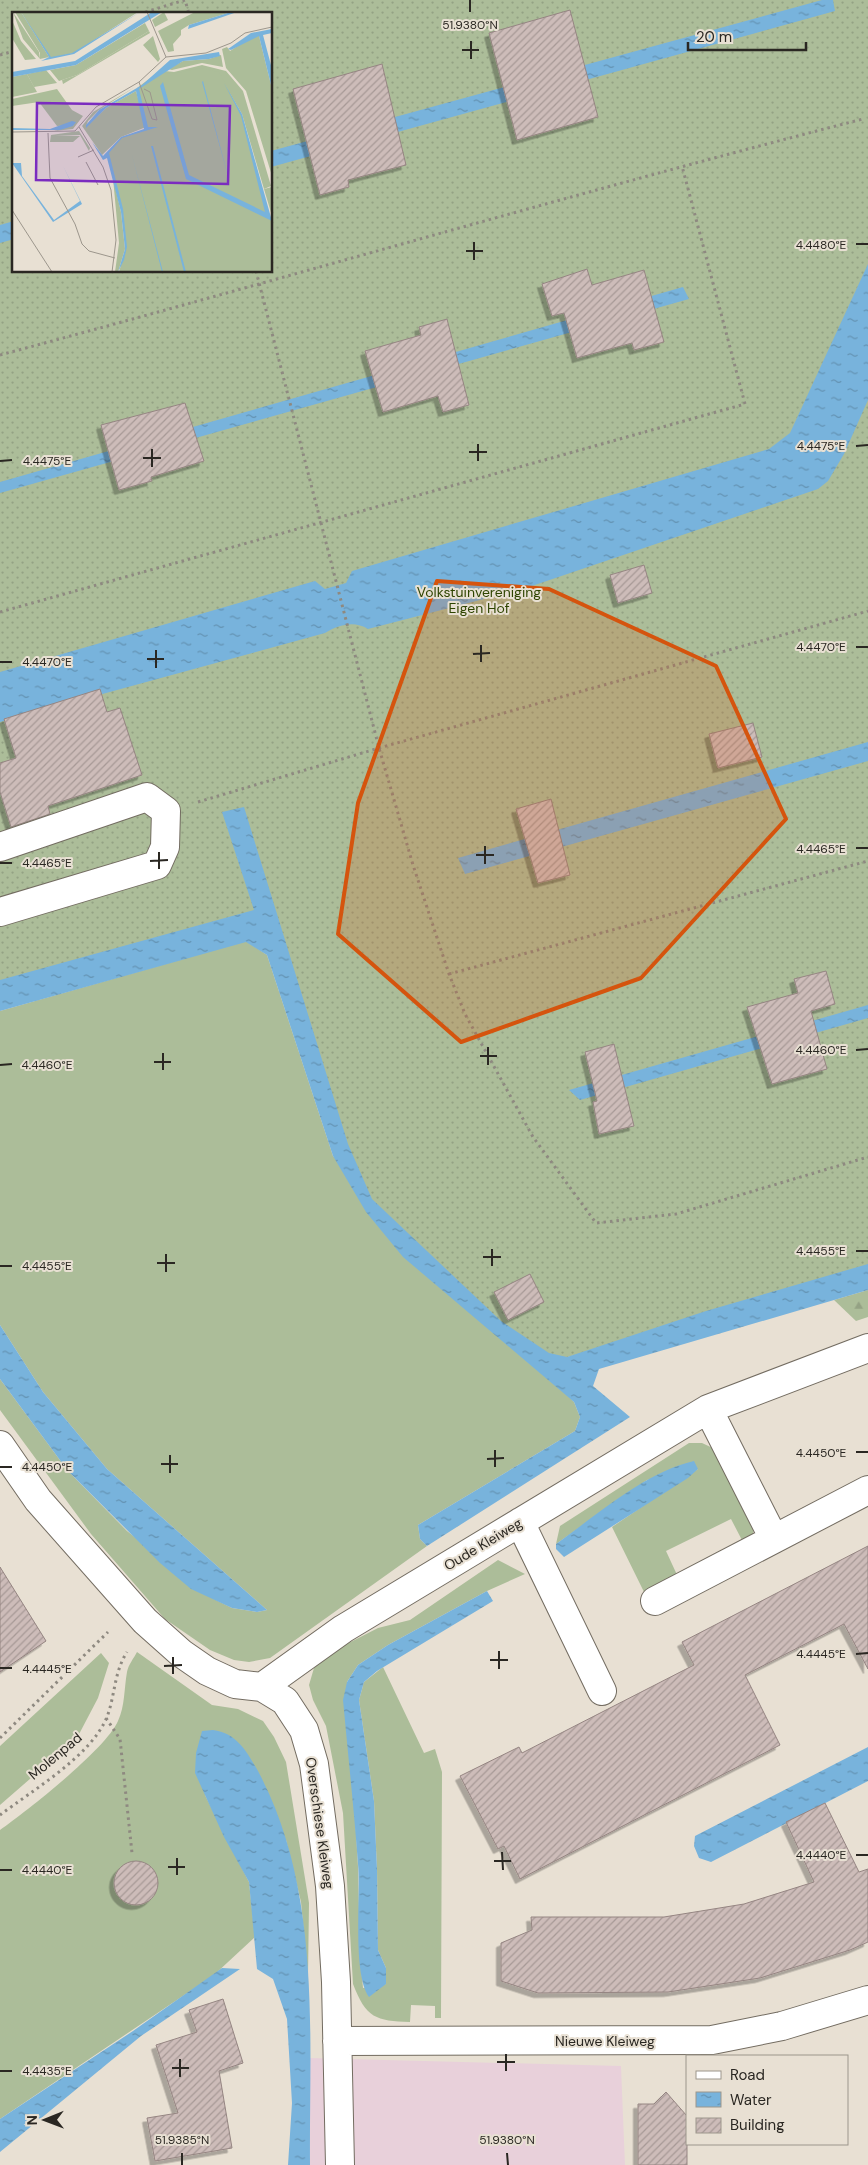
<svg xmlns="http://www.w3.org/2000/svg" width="868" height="2165" viewBox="0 0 868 2165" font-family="'DM Sans',sans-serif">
  <defs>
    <pattern id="forest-firs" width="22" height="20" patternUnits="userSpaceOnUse" patternTransform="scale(1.25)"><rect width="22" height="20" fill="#acbd99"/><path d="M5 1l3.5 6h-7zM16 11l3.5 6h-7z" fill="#94a284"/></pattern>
    <pattern id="garden-dots" width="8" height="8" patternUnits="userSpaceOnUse" patternTransform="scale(1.25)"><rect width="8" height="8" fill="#acbd99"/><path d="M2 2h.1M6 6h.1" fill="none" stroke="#94a284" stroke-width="1.8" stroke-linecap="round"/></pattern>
    <pattern id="water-ripples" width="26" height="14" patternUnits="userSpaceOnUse" patternTransform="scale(1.25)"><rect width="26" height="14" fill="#78b3dc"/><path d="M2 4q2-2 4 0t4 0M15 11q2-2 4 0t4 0" fill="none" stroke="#6392b2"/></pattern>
    <pattern id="building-hatch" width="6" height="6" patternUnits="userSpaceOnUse" patternTransform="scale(1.25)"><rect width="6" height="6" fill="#cdbcb9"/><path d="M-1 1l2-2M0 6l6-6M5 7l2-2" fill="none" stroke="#a79996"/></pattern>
    <filter id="shadow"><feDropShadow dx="-4.5" dy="4.5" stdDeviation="0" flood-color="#0004"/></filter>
  </defs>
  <rect width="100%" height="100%" fill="#e8e0d3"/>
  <!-- industrial -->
  <path fill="#e8d0da" d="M309,2058L621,2066L625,2165H299L301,2097Z"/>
  <!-- grass -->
  <path fill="#acbd99" d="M246,941L267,955L333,1156L574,1402L580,1417L575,1431L418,1525L420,1539L427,1546L270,1658L249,1662L234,1660L210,1650L165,1619L91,1534L0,1410V1379L68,1471L127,1531L214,1599L232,1608L257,1612L267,1610L107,1469L43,1392L0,1325V1011Z
    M689,1443H702L717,1450L754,1522L753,1536L744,1544L731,1519L666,1551L678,1577L645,1594L612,1527L698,1469L647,1480L556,1544L560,1526Z
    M498,1560L525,1574L487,1591L388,1645L358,1665L347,1682L358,1866L360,1956L363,1988L386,1984V1968L378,1950L377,1869L374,1801L359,1700L364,1682L383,1667L424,1753L435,1749L442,1772L441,2018H435V2006L411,2005L410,2022C376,2021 366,2018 353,1984L343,1813L326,1726L313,1700L309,1685L314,1668L333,1651L378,1628L410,1620Z
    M137,1652L212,1705L238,1709L263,1721L274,1737L286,1762L309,1903L308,1976L301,1902L286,1840L205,1795L249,1882L255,1937L214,1975L0,2119V1830C27,1811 106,1749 118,1721C125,1706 124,1689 127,1672C128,1665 134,1658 137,1652Z
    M101,1653L109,1663L98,1698L77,1738L0,1805V1746Z"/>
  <!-- forest -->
  <path fill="url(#forest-firs)" d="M868,1290V1317L856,1321L834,1300Z"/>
  <!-- garden -->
  <path fill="url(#garden-dots)" fill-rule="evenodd" d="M0,0H868V1274L546,1363L366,1203L270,929L0,995ZM14,14H271V271H14Z"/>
  <!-- water -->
  <path fill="url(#water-ripples)" d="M822,0H833L835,11L271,167V151Z
    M14,221V239L0,243V225Z
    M868,264V400L844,454L828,481L818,489L526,588L368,629C354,620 338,625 325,633L0,722V672L315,581L325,589L346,583L352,571L769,449L790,433Z
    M683,287L689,299L0,493V482Z
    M868,742V761L465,874L458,858Z
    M244,807L348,1144L372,1199L501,1321L549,1353L567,1357L706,1311L868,1264V1290L599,1369L593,1386L630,1417L427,1546L420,1539L418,1525L575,1431L580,1417L574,1402L403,1257L366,1212L333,1156L267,955L246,942L0,1011V980L254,910L222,812Z
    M868,1005V1018L580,1100L569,1090Z
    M0,1325L43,1392L107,1469L267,1610L257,1612L232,1608L191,1589L160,1563L68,1471L0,1379Z
    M694,1461L698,1469L688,1478L564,1557L556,1549V1544C597,1515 645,1472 694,1461Z
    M487,1591L493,1601L377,1671L364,1682L359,1700L374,1801L377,1869L378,1950L386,1968V1984L369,1997C352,1973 361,1896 358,1864C354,1809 348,1755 343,1700L347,1682L358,1665L388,1645Z
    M213,1730C237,1733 247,1752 258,1771C322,1891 309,2034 310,2165H288L292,2103L287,2019L273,1979L257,1969L249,1882L224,1837L195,1773L196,1753L202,1731Z
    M868,1747V1781L711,1862L699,1858L694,1846L695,1836Z
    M222,1968L240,1969L141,2036L0,2152V2119L133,2031Z"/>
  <!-- building -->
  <path fill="url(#building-hatch)" stroke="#958582" filter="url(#shadow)" d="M570,10L598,117L517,140L489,33Z
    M382,64L406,165L348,180L349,187L320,195L293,89Z
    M587,269L592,285L644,270L664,342L634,350L632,343L577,358L564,313L552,316L542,284Z
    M447,319L469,405L443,412L438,396L383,412L365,351L421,335L419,327Z
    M185,403L204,461L151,477L152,481L119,490L101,425Z
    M644,565L652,593L618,603L610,575Z
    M100,689L107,712L120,708L142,775L48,806L50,814L11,827L0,792V763L16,758L4,719Z
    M753,723L762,757L718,768L709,734Z
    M551,799L570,875L538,883L516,809Z
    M826,971L835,1004L811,1011L827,1069L772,1084L747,1007L798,993L794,979Z
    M614,1044L634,1126L599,1134L593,1102L597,1101L585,1052Z
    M530,1274L544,1302L508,1320L494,1292Z
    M868,1546V1669L844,1624L745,1675L780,1745L520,1879L504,1846L498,1849L460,1776L519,1747L522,1753L694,1665L682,1642Z
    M0,1567L46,1641L0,1672Z
    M825,1803L859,1872L868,1869V1942L850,1950L760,1978L668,1992L538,1993L501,1981V1943L532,1930L531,1917H664L744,1904L814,1882L786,1822Z
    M114 1883a22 22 0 1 1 44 0a22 22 0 1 1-44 0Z
    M223,1999L243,2063L219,2071L232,2148L155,2161L147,2118L178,2113L156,2045L197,2032L189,2010Z
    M666,2092L687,2116V2165H638V2104H654Z"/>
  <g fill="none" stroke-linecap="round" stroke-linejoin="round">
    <!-- minor casing -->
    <g stroke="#736c61" stroke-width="30">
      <path id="minor" d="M0,847L147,797L166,811L165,847L157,865L0,912
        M708,1409L774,1539
        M0,1445L38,1500L145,1621L181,1653L207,1671L235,1684L262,1687L285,1701L304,1730L314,1764L330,1886L336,1982L340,2165
        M520,1522L602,1691
        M655,1601L868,1490
        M262,1687L343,1629L708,1409L868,1348
        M337,2041L712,2040L782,2026L868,2000"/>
    </g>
    <!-- path -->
    <path stroke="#8e8980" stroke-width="3" stroke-dasharray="2.5 4" stroke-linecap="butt" d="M139,14L185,0L189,14
      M0,55L14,51
      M256,271L379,748L413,865L449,974L465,1014L533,1137L596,1223L676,1214L868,1157
      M0,355C288,278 574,193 863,119
      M0,612L745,404L682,166
      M198,802L379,748L868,611
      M449,974L868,861
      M106,1718L120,1739L132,1853
      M0,1738L108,1632
      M0,1815C33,1790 91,1756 107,1717C115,1696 114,1672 127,1652"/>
    <!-- minor -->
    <use href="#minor" stroke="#fff" stroke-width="28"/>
  </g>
  <!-- marked area -->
  <path fill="#d5540e" fill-opacity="0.2" stroke="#d5540e" stroke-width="4" stroke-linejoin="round" d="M437,581L549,589L716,666L786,819L641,978L461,1042L338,934L358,803Z"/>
  <!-- ticks -->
  <path fill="none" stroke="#2a2722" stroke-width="2" d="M470,0V12M471,41V59M462,50H479M474,242V260M856,244H868M466,251H483M478,444V461M856,446L868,445M152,449V467M469,452H487M143,458H161M0,461L12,460M481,645V662M856,647H868M156,650V668M473,654L490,653M147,659H164M0,662H12M485,846V864M856,848H868M159,852V869M476,855H494M150,861L168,860M0,863H12M488,1047V1065M856,1050L868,1049M163,1053V1070M480,1056H497M154,1062H171M0,1065L12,1064M492,1249V1266M856,1251H868M166,1254V1272M483,1257H501M157,1263H175M0,1266H12M495,1450V1467M856,1452H868M170,1455V1473M487,1459L504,1458M161,1464H178M0,1467H12M499,1651V1669M856,1654L868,1653M173,1657V1674M490,1660H508M164,1666L182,1665M0,1668H12M502,1852L503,1870M856,1855H868M177,1858V1875M494,1861H511M168,1867H185M0,1870H12M506,2054V2071M180,2059V2077M497,2062H515M172,2068H189M0,2071H12M182,2153V2165M507,2153L508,2165"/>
  <g text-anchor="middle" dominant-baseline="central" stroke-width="4" stroke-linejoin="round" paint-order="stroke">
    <!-- park labels -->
    <g font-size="14" fill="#2e4400" stroke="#e8e0d3">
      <text x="479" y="592">Volkstuinvereniging<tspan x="479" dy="16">Eigen Hof</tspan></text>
    </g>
    <!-- street labels -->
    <g font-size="14" fill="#2a2722" stroke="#e8e0d3">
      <text transform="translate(483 1544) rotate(-31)">Oude Kleiweg</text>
      <text transform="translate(55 1756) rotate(-40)">Molenpad</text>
      <text transform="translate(320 1823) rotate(82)">Overschiese Kleiweg</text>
      <text x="605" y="2041">Nieuwe Kleiweg</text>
    </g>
  </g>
  <!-- overview -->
  <g transform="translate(12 12)">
    <rect width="260" height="260" fill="#e8e0d3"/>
    <path d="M1,0L27,40L28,47L11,27ZM152,0L156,8L143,15L140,8ZM137,19L138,21L51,72L50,68L65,63ZM241,24H247L260,77V164L234,79L214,56L210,37L215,35L218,39ZM209,43L211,55L190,51L160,58L156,57L171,49L197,47ZM34,58L45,71L22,75L15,62ZM123,75L87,98L76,109L74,115L94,96L124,79L134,115L109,125L90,143L70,114L81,100ZM45,77L60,98L71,104L61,117L42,119L62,113L45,114L27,90L0,94V87ZM67,119L78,136L77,139L68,123H43L68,124L61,130H38L39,123ZM260,175V204L252,177Z" fill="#acbd99"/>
    <path d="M3,0H9L37,45L28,47V41ZM183,0H219L177,13L169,18V23L161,32L162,39L156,40L146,19ZM0,8L9,29L24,47L13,48L0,26ZM133,11L137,19L65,63L47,69L38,58L64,53ZM141,24L148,47L146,50L131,33ZM190,53L214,59L231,79L259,174L252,177L230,102L212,71L147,63L153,59L162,60ZM15,62L25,80L0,85V65ZM101,166L109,200L113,237L106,260H103L107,231Z" fill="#acbd99"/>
    <path d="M9,0H126L62,41L38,46ZM188,56L207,60L230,103L256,203L260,206V260H107L114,236L111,202L96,141L110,125L135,117L125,76L145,61L160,62Z" fill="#acbd99"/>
    <path d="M9,0L39,45L60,41L128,0L62,42L29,49L37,45ZM140,0H150L64,53L0,65V60L63,49ZM219,0H225L176,17L177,13ZM260,17V21L251,23L260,57V77L247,24L219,38L216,37L239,21ZM207,40L208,44L197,47L171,49L127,77L136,115H146L110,126L97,141L111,197L115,235L112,248L106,260L113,237L109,200L95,146L91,148L80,130L91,144L109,125L132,117L124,79L94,96L74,116V113L87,98L130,73L158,48ZM191,69L217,168L190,70ZM151,70L177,163L253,200L229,104L212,71L230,102L260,209L174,167L148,74ZM60,109L64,110L61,114L48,118H0V116L38,117ZM139,134H141L174,260H172ZM120,143L151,260H150ZM0,151H9L10,164L42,208L68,189L51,154L70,192L41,210Z" fill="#78b3dc"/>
    <path fill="none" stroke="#9c968c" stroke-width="1" d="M135,0L154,45M127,70L140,107L145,108L138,80L132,77M67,115L91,155L99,178L104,228L100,260M0,120L63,119L84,95L127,70L154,45L194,41L219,31L233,21L260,15M36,121L38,166L63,212L70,232L77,239L103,246M66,145L82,138M74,150L86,173M0,198L40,260"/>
    <path fill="#7b2cbf" fill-opacity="0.15" stroke="#7b2cbf" stroke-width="2.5" d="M25,91L218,94L216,172L24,168Z"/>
    <rect width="260" height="260" fill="none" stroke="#2a2722" stroke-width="2.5"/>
  </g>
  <g font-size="12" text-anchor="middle" fill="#2a2722" stroke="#e8e0d3" stroke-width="4" stroke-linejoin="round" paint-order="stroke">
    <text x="470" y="29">51.9380°N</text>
    <text x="821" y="249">4.4480°E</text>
    <text x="821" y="450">4.4475°E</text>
    <text x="47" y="465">4.4475°E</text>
    <text x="821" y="651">4.4470°E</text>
    <text x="47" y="666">4.4470°E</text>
    <text x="821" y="853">4.4465°E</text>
    <text x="47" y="867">4.4465°E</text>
    <text x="821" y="1054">4.4460°E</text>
    <text x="47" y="1069">4.4460°E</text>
    <text x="821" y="1255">4.4455°E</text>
    <text x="47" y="1270">4.4455°E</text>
    <text x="821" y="1457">4.4450°E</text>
    <text x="47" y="1471">4.4450°E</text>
    <text x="821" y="1658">4.4445°E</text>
    <text x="47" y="1673">4.4445°E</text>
    <text x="821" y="1859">4.4440°E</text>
    <text x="47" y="1874">4.4440°E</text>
    <text x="47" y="2075">4.4435°E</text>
    <text x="182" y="2144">51.9385°N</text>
    <text x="507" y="2144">51.9380°N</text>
  </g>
  <!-- legend -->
  <rect x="686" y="2055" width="162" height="90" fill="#e8e0d3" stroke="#9c968c"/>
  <rect x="696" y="2071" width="25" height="8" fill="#ffffff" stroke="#9c968c"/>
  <text x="730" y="2080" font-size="15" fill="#2a2722">Road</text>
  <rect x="696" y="2092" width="25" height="15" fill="url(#water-ripples)" stroke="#9c968c"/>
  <text x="730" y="2105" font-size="15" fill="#2a2722">Water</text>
  <rect x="696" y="2118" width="25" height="15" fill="url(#building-hatch)" stroke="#9c968c"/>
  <text x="730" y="2130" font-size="15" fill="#2a2722">Building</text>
  <!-- north arrow -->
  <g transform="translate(45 2120) rotate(269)" stroke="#e8e0d3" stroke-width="4" paint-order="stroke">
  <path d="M0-4L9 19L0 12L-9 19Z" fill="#2a2722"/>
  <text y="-8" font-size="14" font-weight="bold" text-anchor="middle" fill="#2a2722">N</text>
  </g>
  <!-- scale -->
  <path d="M688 42v8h118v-8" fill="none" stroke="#2a2722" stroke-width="2.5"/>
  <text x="696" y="42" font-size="15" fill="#2a2722" stroke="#e8e0d3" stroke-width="4" paint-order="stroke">20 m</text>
</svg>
